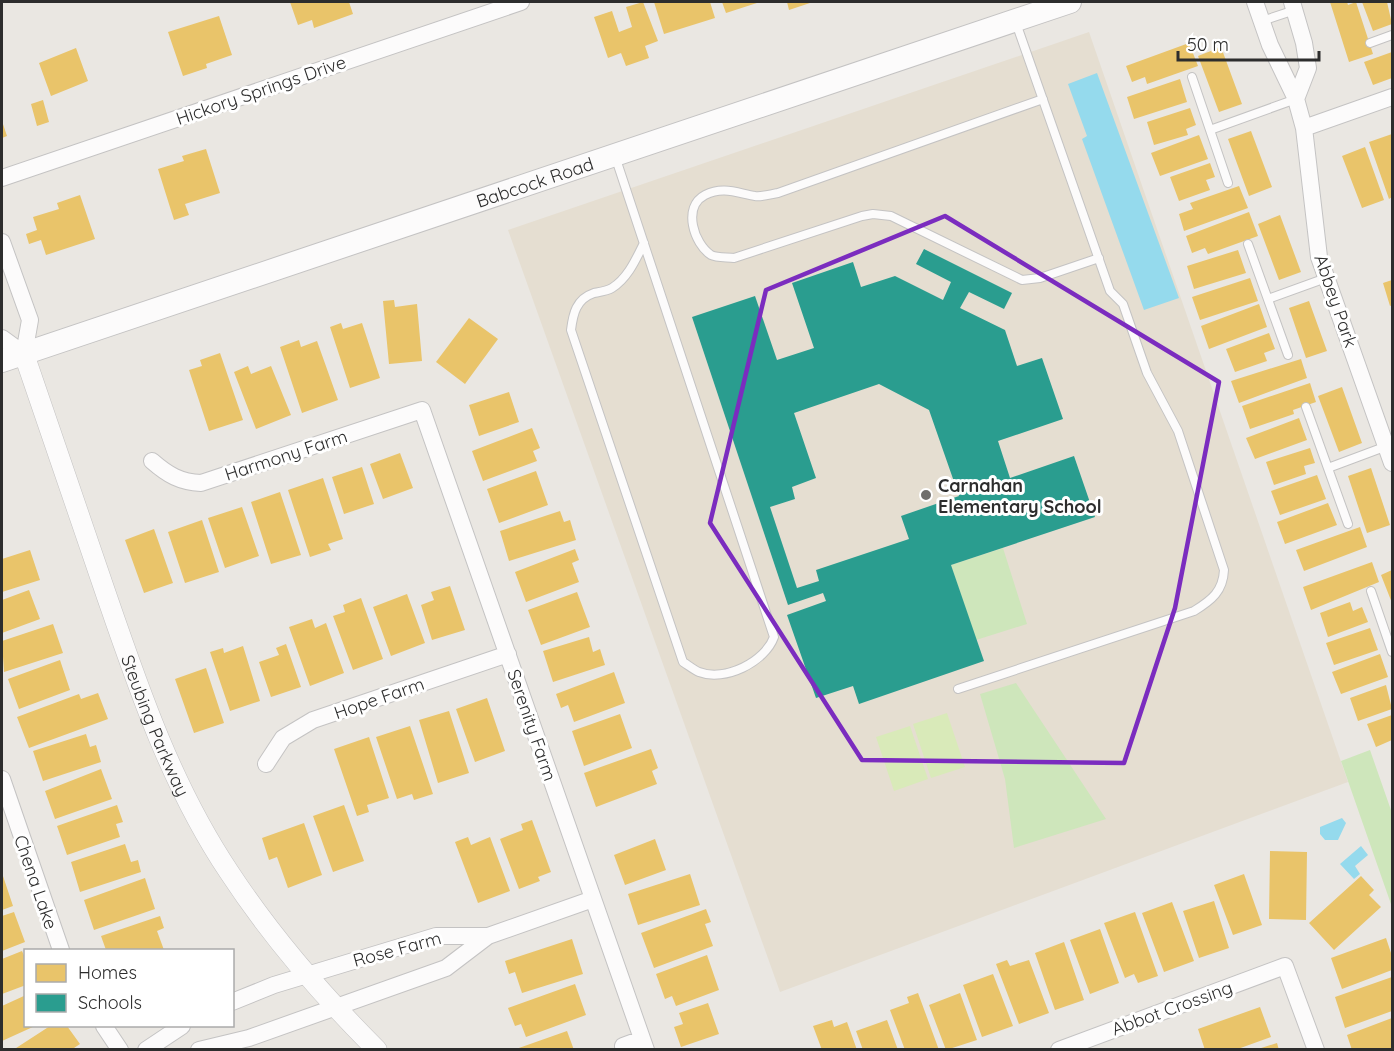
<svg xmlns="http://www.w3.org/2000/svg" width="1394" height="1051" viewBox="0 0 1394 1051" font-family="Quicksand,sans-serif">
  <rect width="100%" height="100%" fill="#eae7e2"/>
  <!-- education -->
  <path fill="#e5ded1" d="M1089,32L1348,782L780,992L508,230Z"/>
  <!-- green -->
  <path fill="#cee6bb" d="M1003,548L1027,624L976,640L951,565Z
    M1016,683L1106,819L1014,848L1005,779L980,694Z
    M1370,750L1392,813V907L1341,761Z"/>
  <!-- pitch -->
  <path fill="#d9eab9" d="M947,713L965,767L931,778L913,724Z
    M910,726L928,779L894,791L876,737Z"/>
  <!-- water -->
  <path fill="#95daed" d="M1097,73L1179,298L1144,310L1082,139L1087,136L1068,84Z
    M1342,818L1346,823L1338,840H1325L1320,834V827Z
    M1361,846L1368,855L1355,866L1360,874L1354,879L1340,864Z"/>
  <!-- homes -->
  <path fill="#e9c46a" d="M290,2H349L353,14L314,28L312,20L298,25Z
    M643,2L658,41L645,46L649,58L626,66L621,53L608,58L594,17L612,11L619,32L632,27L626,7Z
    M654,2H710L715,18L664,34Z
    M722,2H760L726,13Z
    M787,2H813L789,10Z
    M1330,2H1347L1348,5L1356,2L1373,54L1349,62Z
    M1362,2H1387L1392,24L1373,31Z
    M219,16L232,55L206,64L207,68L183,76L168,32Z
    M1189,43L1198,66L1147,84L1145,77L1132,82L1126,66Z
    M1221,47L1242,104L1219,112L1198,56Z
    M76,48L88,81L51,96L39,63Z
    M1392,52V78L1373,85L1364,62Z
    M1180,79L1187,102L1134,119L1127,97Z
    M43,100L49,122L37,126L31,104Z
    M1190,108L1196,125L1186,129L1188,135L1154,145L1147,122Z
    M2,121L7,136L2,138Z
    M1251,131L1272,187L1249,196L1228,139Z
    M1392,134V197L1389,199L1369,142Z
    M1199,135L1208,159L1160,176L1151,153Z
    M1365,147L1384,200L1362,208L1342,156Z
    M206,149L220,193L185,204L189,215L174,220L158,169L184,161L182,156Z
    M1210,163L1215,177L1206,180L1210,190L1179,201L1170,177Z
    M1239,186L1248,208L1184,231L1179,214L1193,209L1190,203Z
    M80,195L95,239L46,255L41,240L29,244L26,234L37,230L33,217L59,209L57,203Z
    M1249,212L1258,236L1208,254L1205,248L1192,253L1186,236Z
    M1280,215L1301,272L1279,280L1258,224Z
    M1238,250L1246,273L1194,289L1187,266Z
    M1250,278L1258,301L1200,320L1192,297Z
    M1392,280V305L1390,306L1383,283Z
    M394,300L395,307L417,304L422,361L389,364L383,301Z
    M1309,301L1327,351L1306,358L1289,308Z
    M1259,304L1267,327L1209,349L1201,326Z
    M469,318L498,339L465,384L436,362Z
    M341,323L343,329L362,323L380,378L350,388L330,327Z
    M1269,333L1275,349L1264,353L1267,361L1235,372L1226,349Z
    M299,340L301,347L317,341L338,400L302,413L280,347Z
    M220,353L243,420L209,431L189,370L202,366L200,360Z
    M1301,359L1307,378L1239,403L1231,381Z
    M248,366L251,374L271,366L291,415L256,429L234,372Z
    M1310,383L1316,402L1293,410L1294,414L1250,429L1242,406Z
    M1342,387L1362,443L1339,452L1318,396Z
    M509,392L519,422L479,436L469,405Z
    M1299,418L1307,440L1255,459L1246,438Z
    M532,428L540,448L533,451L537,461L483,481L472,451Z
    M1310,448L1315,463L1304,466L1306,474L1274,485L1266,462Z
    M400,453L413,488L383,499L370,464Z
    M362,467L374,504L344,514L332,477Z
    M1371,468L1390,525L1367,533L1348,476Z
    M536,471L548,505L499,523L487,489Z
    M1317,475L1326,499L1280,515L1271,491Z
    M323,478L343,539L328,544L331,550L310,557L288,490Z
    M280,492L301,555L271,564L251,502Z
    M1328,503L1337,525L1285,544L1277,522Z
    M242,507L259,556L225,568L208,518Z
    M560,511L564,522L570,520L576,540L509,561L500,531Z
    M202,520L219,572L185,583L168,532Z
    M1360,527L1367,547L1304,571L1296,550Z
    M154,529L173,583L144,593L125,540Z
    M575,549L579,560L572,563L579,582L526,602L515,572Z
    M30,550L40,580L2,592V559Z
    M1372,562L1379,582L1311,610L1303,587Z
    M1392,570V603L1381,575Z
    M450,586L465,630L432,640L421,605L434,600L431,592Z
    M29,590L40,619L2,633V600Z
    M577,592L590,627L541,645L528,610Z
    M407,594L425,643L391,656L373,607Z
    M361,598L383,659L353,670L333,616L345,612L343,605Z
    M1350,602L1353,611L1362,607L1368,622L1328,637L1320,613Z
    M312,619L315,628L326,623L344,673L310,686L289,627Z
    M53,624L63,653L4,672L2,641Z
    M1370,628L1378,650L1334,665L1326,643Z
    M589,637L593,652L600,649L605,665L553,682L543,651Z
    M286,644L301,687L271,697L259,662L279,655L276,648Z
    M243,646L260,701L230,711L210,652L223,648L224,653Z
    M1380,654L1388,677L1341,694L1332,672Z
    M60,660L70,690L19,709L8,679Z
    M206,668L224,723L194,733L175,679Z
    M614,672L625,703L574,722L568,705L561,708L556,694Z
    M1386,685L1392,709L1358,721L1350,698Z
    M98,693L108,719L29,748L17,717L79,694L81,699Z
    M487,698L505,751L475,762L456,709Z
    M449,711L469,773L438,783L419,720Z
    M620,714L632,748L584,766L572,731Z
    M1392,715V740L1376,747L1367,724Z
    M410,726L433,794L414,800L412,794L397,799L376,737Z
    M86,734L90,747L96,745L101,762L43,781L33,751Z
    M369,737L389,798L367,805L369,812L357,816L334,749Z
    M651,749L658,768L652,771L657,784L596,807L584,773Z
    M101,769L112,799L55,819L45,791Z
    M117,805L123,822L116,824L120,837L67,855L57,826Z
    M344,805L364,861L333,872L313,816Z
    M532,820L551,872L538,877L540,881L519,889L500,839L523,830L521,824Z
    M304,823L322,875L288,888L277,857L269,860L262,838Z
    M468,837L471,845L490,837L510,891L478,903L455,842Z
    M655,839L666,870L625,885L614,855Z
    M125,844L131,862L138,860L141,872L80,892L71,862Z
    M1270,851L1307,852L1306,920L1269,919Z
    M2,873L13,906L2,910Z
    M690,874L700,905L638,925L628,894Z
    M1244,874L1262,925L1233,935L1214,885Z
    M1361,876L1374,890L1369,895L1381,907L1334,950L1309,923Z
    M145,878L155,909L94,930L84,900Z
    M1214,901L1229,948L1199,958L1183,911Z
    M1172,902L1194,961L1164,972L1142,913Z
    M706,909L711,922L705,924L713,946L654,968L641,933Z
    M14,912L25,942L2,951V916Z
    M1135,912L1158,976L1138,983L1134,974L1125,978L1104,923Z
    M160,916L164,928L157,931L164,950H106L101,936Z
    M1100,929L1119,983L1090,994L1070,940Z
    M1386,938L1392,956V970L1342,989L1331,958Z
    M572,939L583,974L522,993L515,972L509,974L505,961Z
    M1064,942L1084,1000L1055,1010L1035,953Z
    M22,951L26,960V985L2,994V959Z
    M707,955L719,990L676,1006L672,996L665,999L656,974Z
    M1007,960L1010,966L1029,960L1049,1013L1019,1024L996,964Z
    M993,974L1013,1026L982,1037L963,985Z
    M1392,977V1011L1345,1028L1335,997Z
    M575,984L586,1015L526,1037L521,1024L515,1026L508,1008Z
    M918,993L939,1050H905L890,1010L909,1003L907,997Z
    M960,993L977,1040L946,1050L929,1005Z
    M26,995V1026H35L2,1041V1006Z
    M708,1003L719,1034L681,1047L674,1027L683,1024L679,1013Z
    M1260,1007L1271,1037L1235,1050H1205L1198,1029Z
    M1392,1018V1050H1352L1347,1035Z
    M832,1020L834,1027L847,1022L857,1050H822L813,1026Z
    M887,1020L898,1050H863L856,1031Z
    M50,1026H67L80,1044L71,1050H13Z
    M567,1031L574,1050H516V1049Z
    M1277,1043L1279,1050H1258V1049Z"/>
  <!-- schools -->
  <path fill="#2a9d8f" fill-rule="evenodd" d="M924,249L1012,293L1004,309L969,292L960,308L1005,330L1017,366L1042,358L1063,419L998,441L1010,478L1074,456L1095,517L951,565L984,661L859,704L853,686L816,698L787,615L826,601L823,593L788,605L692,317L755,296L777,360L814,348L792,283L853,262L861,287L895,276L943,300L951,282L916,264ZM879,384L929,410L959,496L901,516L909,539L816,570L819,581L797,588L770,507L795,499L792,487L816,478L794,413Z"/>
  <g fill="none" stroke-linecap="round" stroke-linejoin="round">
    <!-- service casing -->
    <g stroke="#c4c3c3" stroke-width="10">
      <path id="service" d="M1262,21L1295,10
        M1370,43L1392,35
        M1192,77L1228,183
        M1043,99L778,193C771,194 762,197 755,196C737,193 723,186 705,195C682,207 694,244 711,255C717,258 728,257 734,258L862,216L873,214L891,216L1022,280L1040,278L1099,258
        M1210,130L1296,99
        M615,156L774,637C765,662 725,682 699,672C694,670 688,665 683,662L571,330C573,314 576,299 594,293C599,292 607,291 612,288C628,278 636,259 644,243
        M1248,244L1288,355
        M1268,299L1326,278
        M1306,407L1348,524
        M1328,468L1387,446
        M1371,591L1392,652
        M958,689L1194,611C1212,600 1223,591 1224,570L1178,431L1147,373L1123,304L1110,291L1015,20"/>
    </g>
    <!-- minor casing -->
    <g stroke="#c4c3c3" stroke-width="18">
      <path id="minor" d="M1255,2L1270,45L1296,99L1304,128L1319,257L1392,463
        M1292,2L1304,43L1308,68L1296,99
        M1304,128L1392,97
        M2,178L521,2
        M2,242L30,320L24,354L2,338
        M152,461C168,475 180,482 201,483L422,410L646,1050
        M266,764L283,738L313,720L508,654
        M2,779L61,950
        M232,1002L274,985L436,936H488
        M104,1026L120,1050
        M623,1046L642,1039
        M146,1050L182,1026
        M199,1050L249,1038L446,968L488,936L593,899
        M1059,1050L1285,966L1316,1050"/>
    </g>
    <!-- tertiary casing -->
    <g stroke="#c4c3c3" stroke-width="21">
      <g id="tertiary">
        <path id="s1" d="M24,354C51,434 79,514 106,594C139,690 172,787 229,872C271,936 323,996 377,1050"/>
      </g>
    </g>
    <!-- secondary casing -->
    <g stroke="#c4c3c3" stroke-width="24">
      <g id="secondary">
        <path id="s2" d="M2,361L1070,2"/>
      </g>
    </g>
    <!-- service -->
    <use href="#service" stroke="#fcfbfb" stroke-width="8"/>
    <!-- minor -->
    <use href="#minor" stroke="#fcfbfb" stroke-width="16"/>
    <!-- tertiary -->
    <use href="#tertiary" stroke="#fcfbfb" stroke-width="20"/>
    <!-- secondary -->
    <use href="#secondary" stroke="#fcfbfb" stroke-width="22"/>
  </g>
  <!-- marked area -->
  <path fill="none" stroke="#7b2cbf" stroke-width="4.5" stroke-linejoin="round" d="M945,216L1219,382L1175,608L1124,763L862,760L710,523L766,290Z"/>
  <!-- markers -->
  <circle fill="#6f6e6c" stroke="#fff" stroke-width="2" cx="926" cy="495" r="6"/>
  <g text-anchor="middle" dominant-baseline="central" stroke-width="6" stroke-linejoin="round" paint-order="stroke">
    <!-- street labels -->
    <g font-size="18" fill="#2d2d2d" stroke="#fff">
      <text transform="translate(261 90) rotate(-19)">Hickory Springs Drive</text>
      <text stroke="none"><textPath href="#s2" startOffset="562">Babcock Road</textPath></text>
      <text transform="translate(1336 301) rotate(71)">Abbey Park</text>
      <text transform="translate(286 455) rotate(-18)">Harmony Farm</text>
      <text transform="translate(379 698) rotate(-19)">Hope Farm</text>
      <text stroke="none"><textPath href="#s1" startOffset="394">Steubing Parkway</textPath></text>
      <text transform="translate(532 725) rotate(71)">Serenity Farm</text>
      <text transform="translate(36 882) rotate(71)">Chena Lake</text>
      <text transform="translate(397 949) rotate(-15)">Rose Farm</text>
      <text transform="translate(1172 1008) rotate(-20)">Abbot Crossing</text>
    </g>
    <!-- poi labels -->
    <g font-size="18" font-weight="bold" fill="#2d2d2d" stroke="#fff" text-anchor="start">
      <text x="938" y="485">Carnahan<tspan x="938" dy="21">Elementary School</tspan></text>
    </g>
  </g>
  <!-- border -->
  <rect width="1394" height="1051" fill="none" stroke="#2d2d2d" stroke-width="6"/>
  <!-- legend -->
  <rect x="24" y="949" width="210" height="78" fill="#ffffff" stroke="#ababab" stroke-width="1.5"/>
  <rect x="36" y="964" width="30" height="18" fill="#e9c46a" stroke="#ababab" stroke-width="1.5"/>
  <text x="78" y="979" font-size="18" fill="#2d2d2d">Homes</text>
  <rect x="36" y="994" width="30" height="18" fill="#2a9d8f" stroke="#ababab" stroke-width="1.5"/>
  <text x="78" y="1009" font-size="18" fill="#2d2d2d">Schools</text>
  <!-- scale -->
  <path d="M1178 51v9h141v-9" fill="none" stroke="#2d2d2d" stroke-width="3"/>
  <text x="1187" y="51" font-size="18" fill="#2d2d2d" stroke="#ffffff" stroke-width="4.5" paint-order="stroke">50 m</text>
</svg>
